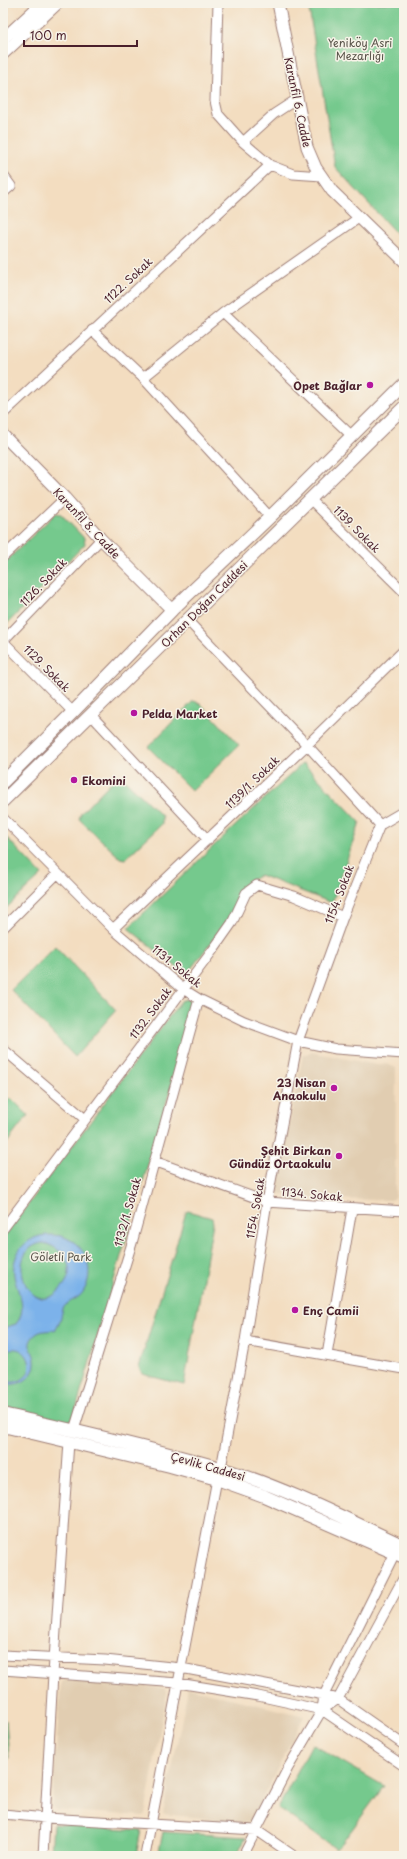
<svg xmlns="http://www.w3.org/2000/svg" width="407" height="1859" viewBox="0 0 407 1859" font-family="'Playpen Sans',sans-serif">
  <rect width="100%" height="100%" fill="#f7f3e8"/>
  <filter id="ink" filterUnits="userSpaceOnUse"><feTurbulence type="fractalNoise" baseFrequency=".025" numOctaves="2"/><feDisplacementMap in="SourceGraphic" scale="8" xChannelSelector="R" yChannelSelector="G"/><feConvolveMatrix kernelMatrix="1 2 1 2 8 2 1 2 1" color-interpolation-filters="sRGB"/></filter>
  <filter id="wash" filterUnits="userSpaceOnUse"><feTurbulence type="fractalNoise" baseFrequency=".012" numOctaves="4" result="noise"/><feDisplacementMap in="SourceGraphic" scale="16" xChannelSelector="R" yChannelSelector="G"/><feGaussianBlur stdDeviation="0.9" result="paint"/><feColorMatrix in="noise" values="0 0 0 0 0 0 0 0 0 0 0 0 0 0 0 0 0 1.4 0 .05"/><feComposite in="paint" operator="in"/></filter>
  <g filter="url(#wash)">
    <rect width="100%" height="100%" fill="#f3ddc0"/>
    <!-- built -->
    <path fill="#e1cdb1" d="M311,1052L377,1065L387,1064L396,1068L395,1196L392,1200L322,1199L283,1195L276,1191L303,1055Z
      M65,1680L164,1688L167,1692L145,1814L143,1816L56,1810L52,1806L61,1683Z
      M188,1688L304,1716L250,1823L163,1814Z"/>
    <!-- green -->
    <path fill="#75c98d" stroke="#60745c" d="M308,3H404V242L335,167Z
      M56,513L61,514L84,538L85,544L3,628V564Z
      M193,701L200,703L239,745L192,791L148,747Z
      M303,763L360,822L332,903L260,875L248,882L227,922L186,975L128,928L220,840Z
      M117,776L122,777L162,816V824L125,859L120,858L79,819L81,813Z
      M3,834L42,875L3,911Z
      M55,946L116,1010L75,1057L11,990Z
      M187,999L194,1004L193,1012L73,1419L67,1422L3,1406V1238L181,1001Z
      M7,1099H12L28,1115L3,1148V1103Z
      M188,1211L212,1218L213,1223L184,1385L142,1374L139,1367L181,1229L186,1212Z
      M3,1721H6L9,1758H3Z
      M312,1744L384,1786L342,1843L336,1849L278,1808Z
      M53,1824L141,1830L136,1856H51Z
      M163,1832L246,1837L236,1856H158Z"/>
    <!-- water -->
    <path fill="#7cb2ea" stroke="#63688a" fill-rule="evenodd" d="M46,1235C52,1235 59,1235 64,1237C87,1245 96,1272 83,1292C79,1299 68,1301 64,1307C60,1315 62,1322 55,1330C49,1331 40,1330 35,1335C32,1337 29,1343 30,1346C31,1351 35,1355 35,1361C36,1378 18,1388 3,1383V1379C8,1382 13,1383 18,1381C41,1374 27,1338 3,1352V1328L16,1324C35,1298 0,1282 20,1249C27,1241 35,1236 46,1235ZM43,1243C63,1247 78,1268 63,1286C31,1328 0,1249 43,1243Z"/>
  </g>
  <g filter="url(#ink)">
    <g fill="none" stroke-linecap="round" stroke-linejoin="round">
      <!-- minor casing -->
      <g stroke="#9e7e76" stroke-width="11">
        <path id="minor" d="M218,3L215,101L218,114L243,142L270,165L293,174L322,176
          M243,142L274,114L297,99
          M3,175L11,186L3,193
          M223,313L352,436
          M92,330L143,378L270,517
          M143,378L223,313L360,217
          M3,414L270,165
          M311,500L404,592
          M3,557L65,498
          M188,621L307,745L380,825
          M3,641L101,539
          M3,641L73,712
          M92,716L208,840
          M3,818L113,929L183,989L199,999L244,1021L298,1041L336,1049L404,1054
          M3,928L57,874
          M113,929L307,745L404,650
          M3,1049L85,1119
          M154,1161L267,1202L404,1211
          M3,1229L213,950L232,923L246,893L257,885L294,896L343,917
          M245,1341L404,1369
          M327,1355L352,1209
          M74,1430L132,1243L199,999
          M221,1468L245,1341L267,1202L298,1041L343,917L380,825L404,811
          M3,1655L105,1660L181,1668L324,1695L338,1699L404,1745
          M3,1670L178,1683L258,1696L322,1710L404,1766
          M322,1710L338,1699L404,1577
          M3,1814L46,1818L256,1830L294,1856
          M43,1856L53,1674L69,1442
          M145,1856L217,1479
          M243,1856L288,1768L322,1710L324,1695L395,1553"/>
      </g>
      <!-- tertiary casing -->
      <g stroke="#9e7e76" stroke-width="13">
        <path id="tertiary" d="M278,3L307,147L316,168L332,191L404,261
          M3,39L42,3
          M3,54L58,3
          M3,435L65,498L101,539L172,610"/>
      </g>
      <!-- secondary casing -->
      <g stroke="#9e7e76" stroke-width="14">
        <path id="secondary" d="M3,782L73,712L172,610L270,517L404,384
          M3,801L404,407
          M3,1414C75,1431 149,1447 220,1468C284,1487 344,1518 404,1546
          M3,1426L170,1466L217,1479L264,1496L404,1557"/>
      </g>
      <!-- minor -->
      <use href="#minor" stroke="#fff" stroke-width="9"/>
      <!-- tertiary -->
      <use href="#tertiary" stroke="#fff" stroke-width="11"/>
      <!-- secondary -->
      <use href="#secondary" stroke="#fff" stroke-width="12"/>
    </g>
  </g>
  <!-- markers -->
  <g fill="#b5179e" stroke="#f7f3e8" stroke-width="1.5">
    <circle cx="370" cy="385" r="4"/>
    <circle cx="134" cy="713" r="4"/>
    <circle cx="74" cy="780" r="4"/>
    <circle cx="334" cy="1088" r="4"/>
    <circle cx="339" cy="1156" r="4"/>
    <circle cx="295" cy="1310" r="4"/>
  </g>
  <g text-anchor="middle" dominant-baseline="central" stroke-width="3" stroke-linejoin="round" paint-order="stroke">
    <!-- park labels -->
    <g font-size="11" fill="#575248" stroke="#f7f3e8">
      <text x="360" y="42">Yeniköy Asri<tspan x="360" dy="13">Mezarlığı</tspan></text>
      <text x="61" y="1256">Göletli Park</text>
    </g>
    <!-- street labels -->
    <g font-size="11" fill="#4a1f2b" stroke="#f7f3e8">
      <text transform="translate(298 102) rotate(78)">Karanfil 6. Cadde</text>
      <text transform="translate(128 280) rotate(-43)">1122. Sokak</text>
      <text transform="translate(87 523) rotate(47)">Karanfil 8. Cadde</text>
      <text transform="translate(357 529) rotate(45)">1139. Sokak</text>
      <text transform="translate(43 582) rotate(-46)">1126. Sokak</text>
      <text transform="translate(204 604) rotate(-45)">Orhan Doğan Caddesi</text>
      <text transform="translate(47 668) rotate(45)">1129. Sokak</text>
      <text transform="translate(252 782) rotate(-44)">1139/1. Sokak</text>
      <text transform="translate(339 894) rotate(-69)">1154. Sokak</text>
      <text transform="translate(177 966) rotate(39)">1131. Sokak</text>
      <text transform="translate(150 1013) rotate(-53)">1132. Sokak</text>
      <text transform="translate(312 1194) rotate(5)">1134. Sokak</text>
      <text transform="translate(255 1208) rotate(-80)">1154. Sokak</text>
      <text transform="translate(127 1212) rotate(-74)">1132/1. Sokak</text>
      <text transform="translate(208 1466) rotate(16)">Çevlik Caddesi</text>
    </g>
    <!-- poi labels -->
    <g font-size="11" font-weight="bold" fill="#4a1f2b" stroke="#f7f3e8" text-anchor="end">
      <text x="362" y="385">Opet Bağlar</text>
      <text x="142" y="713" text-anchor="start">Pelda Market</text>
      <text x="82" y="780" text-anchor="start">Ekomini</text>
      <text x="326" y="1082">23 Nisan<tspan x="326" dy="13">Anaokulu</tspan></text>
      <text x="331" y="1150">Şehit Birkan<tspan x="331" dy="13">Gündüz Ortaokulu</tspan></text>
      <text x="303" y="1310" text-anchor="start">Enç Camii</text>
    </g>
  </g>
  <!-- margin -->
  <rect width="407" height="1859" fill="none" stroke="#f7f3e8" stroke-width="16"/>
  <!-- scale -->
  <path d="M24 40v6h113v-6" fill="none" stroke="#4a1f2b" stroke-width="2"/>
  <text x="30" y="40" font-size="12" fill="#4a1f2b" stroke="#f7f3e8" stroke-width="3" paint-order="stroke">100 m</text>
</svg>
